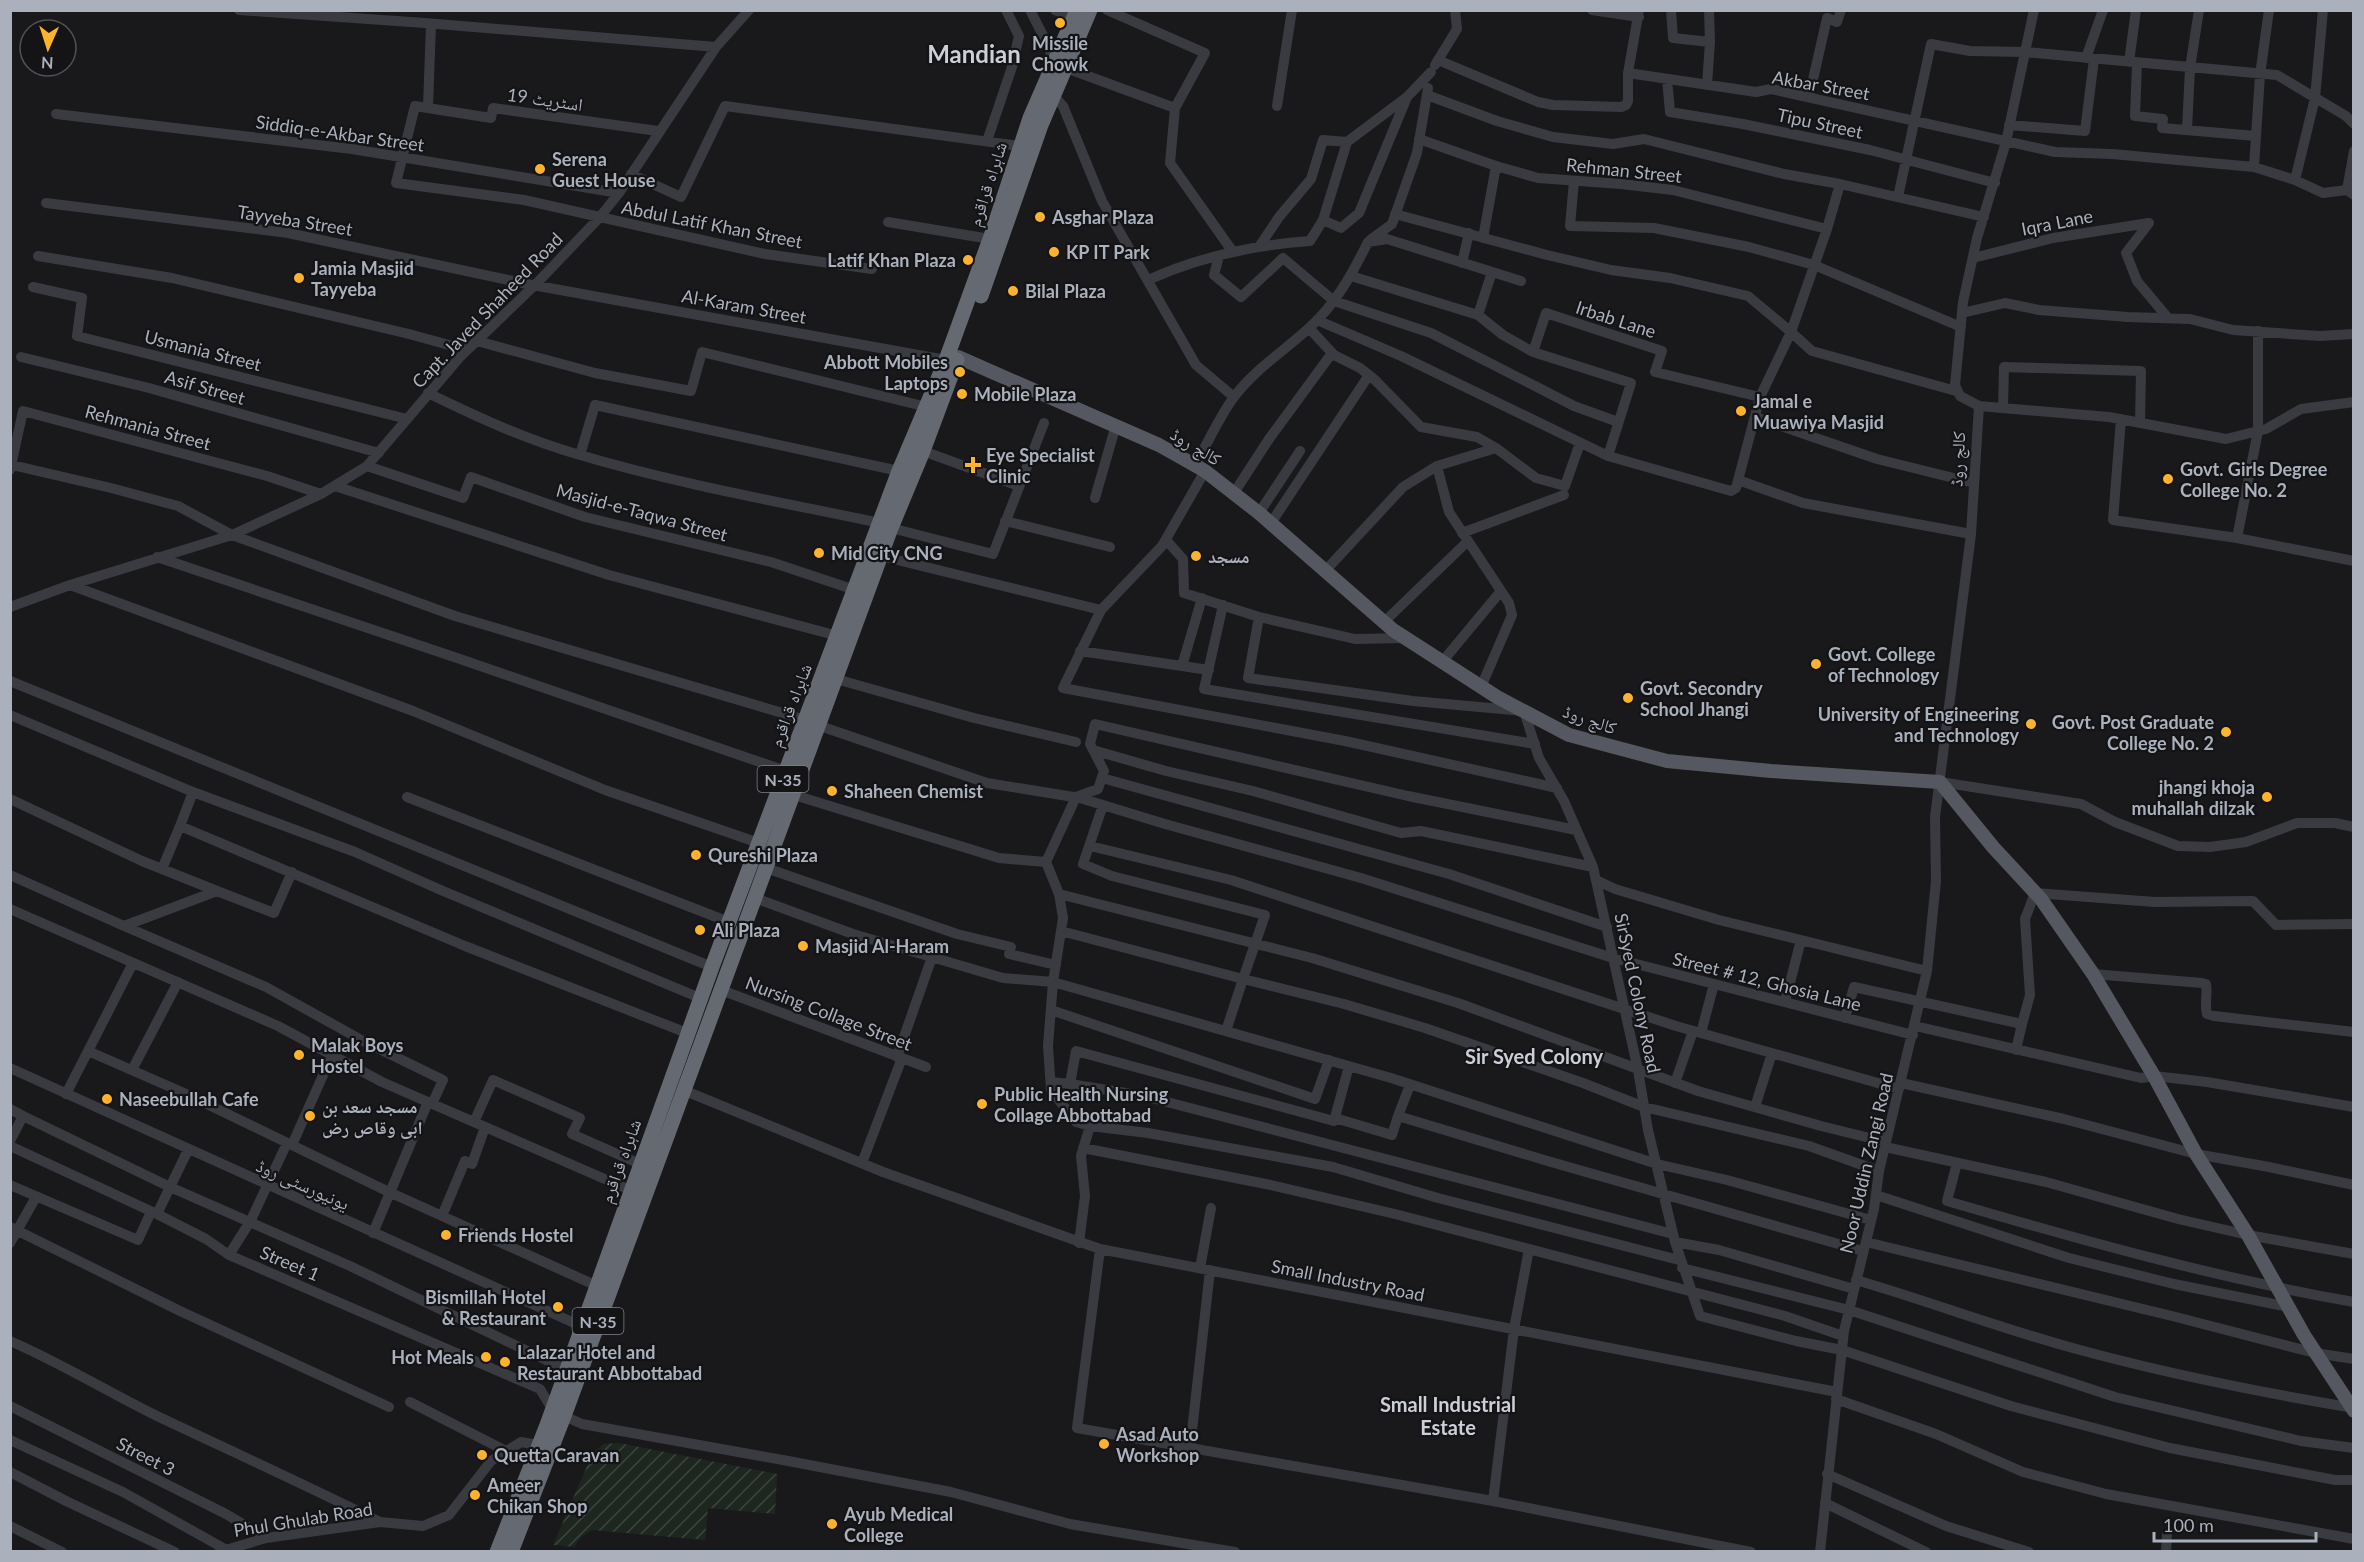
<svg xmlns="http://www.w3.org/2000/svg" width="2364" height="1562" viewBox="0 0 2364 1562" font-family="Lato,'Noto Naskh Arabic',sans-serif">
  <defs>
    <pattern id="garden-furrows" width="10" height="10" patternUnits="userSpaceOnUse" patternTransform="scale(1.5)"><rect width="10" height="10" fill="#1e271f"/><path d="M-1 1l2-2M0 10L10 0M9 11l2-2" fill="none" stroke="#3c443e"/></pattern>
  </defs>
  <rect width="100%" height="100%" fill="#19191b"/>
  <!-- garden -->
  <path fill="url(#garden-furrows)" d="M619,1443L777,1474L775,1514L708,1508L705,1540L592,1530L581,1537L574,1547L553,1545L593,1452L604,1444Z"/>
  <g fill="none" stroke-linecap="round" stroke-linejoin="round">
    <!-- minor -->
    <path stroke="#393b40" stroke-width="10" d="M239,10L425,23L716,47
      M1030,10L1050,49L1051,65
      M1055,10L1075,18
      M1107,10L1205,53L1175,108L1170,163L1233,252
      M1592,10L1639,17
      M1671,10L1673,38L1710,42L1707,85
      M1709,10L1710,42
      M2034,10L2006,142L1977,238L1963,302L1955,385L1960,396L1979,406L2109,417L2226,439L2266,429L2301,409L2354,402
      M2086,58L2103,10
      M1438,60L1538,102L1553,105L1621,107L1626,105L1628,101V73L1639,10
      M2129,62L2136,10
      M2137,63L2135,116L2163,119L2162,128L2256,136
      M1435,65L1457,29L1455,10
      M1066,68L1175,108
      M1628,73L1756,92L1771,89L2055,152L2112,154L2254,167L2295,180L2323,193L2347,190L2354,195
      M1667,79L1670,112L1743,124L1870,150L1995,183
      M1427,95L1497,121L1553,137L1613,144L1644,139L1784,174L1840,184
      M1054,96L1063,106L1102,201L1196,365L1234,397
      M1809,97L1827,18L1837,22L1841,10
      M1277,106L1292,10
      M428,107L431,24
      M56,114L352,149L619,193
      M2009,125L2085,131L2094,59
      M2187,130L2190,68L2199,10
      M658,131L493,108L491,118L415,106L396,183L524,200L765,254L872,269
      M1419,139L1496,166L1538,178L1621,184L1673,190L1827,229
      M987,141L1012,67L1019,36L1006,10
      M2254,167L2260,75L2269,10
      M631,174L681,197L725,106L1020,146
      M2295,180L2315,98L2323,10
      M1574,181L1570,226L1654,228L1749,247L1814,265L1961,327
      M2347,190L2354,151
      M1898,197L1931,44L1970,51L2025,52L2277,75L2346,116L2354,124
      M46,203L288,233L527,284L946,360
      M1395,214L1547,255L1611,270L1670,278L1748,296L1791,332L1827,229L1840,184L1984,217
      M1323,220L1347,142L1407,97
      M888,222L990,239
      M2149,223L2126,253L2137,281L2168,318
      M1483,238L1496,166
      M1370,240L1392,224L1417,153L1428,88
      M1259,247L1279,217L1311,179L1323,140L1347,142
      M38,256L172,278L409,334L467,350
      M1219,256L1214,275L1241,297L1283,258L1334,301L1431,333L1574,406L1618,422
      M1973,258L2053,238L2149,223
      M1462,263L1469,233
      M1351,276L1478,315L1503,335L1533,352L1631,383L1608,456
      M1148,280C1199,257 1254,245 1310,241L1323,220L1341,228L1359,213L1407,97L1431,72
      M33,287L82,298L77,336L407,419
      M1962,313L2005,303L2039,310L2128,317L2190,319L2233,330L2320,336L2354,334
      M1478,315L1492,272
      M1317,320L1401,356L1608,456L1731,491L1736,488L1760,397
      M1309,328L1334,355L1360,368L1375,380L1421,427L1477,437L1496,448
      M477,341L595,373L691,391L702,352L927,407
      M1533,352L1546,313L1662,351L1655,372L1760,397L1791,332L1812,351L1956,391
      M21,357L149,388L379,453
      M428,393C477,417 527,440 580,455C678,484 780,502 880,523
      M2003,408L2004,367L2141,371L2140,423
      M1755,417L1877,459L1974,483
      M2121,419L2113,520L2237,538L2354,561
      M923,451L1019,486
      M580,455L595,405L899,471
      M12,465L111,488L178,506L232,535L455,616L806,720
      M1195,465C1208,443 1219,417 1234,397C1254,370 1284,351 1309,328C1336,304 1352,274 1368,242L1387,239L1521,281
      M367,466L463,498L471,477L585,517L771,562L855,590
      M10,470L23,411L267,476L321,494
      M1205,471L1162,546L1101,610L1063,688L1345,741L1557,788
      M1738,480L1803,503L1971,534
      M335,486L609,575L838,636
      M1234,493L1269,439L1332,353
      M1095,498L1116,425
      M1259,513L1300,451
      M1005,521L1110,547
      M1271,523L1369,375
      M891,528L993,554L1044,423
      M1462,533L1564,495
      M2237,538L2258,431V331
      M1166,540L1183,559L1184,593L1259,617L1355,639L1406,638
      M881,556L1101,610
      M157,557L460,659L786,771
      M1325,571L1403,487L1437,466
      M70,585L413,711L605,790L759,843
      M1223,605L1204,689L1535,744
      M10,607L70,585L232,535L321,494L367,466L460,357L536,284L599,218L619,193L716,47L749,10
      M1259,617L1248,678L1413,701L1524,711L1539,758L1564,801L1593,867L1638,1070L1648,1130L1675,1242L1700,1316L1796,1341L1842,1350L2011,1406L2170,1448L2335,1480H2354
      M1384,622L1467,542
      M1080,651L1209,670
      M1442,662L1501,591
      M1182,666L1202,598
      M836,679L974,718L1076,742
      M10,681L712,967
      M1481,687L1512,615L1509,603L1449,512L1437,466L1496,448L1536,478L1565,486L1580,443
      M10,715L193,792L180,826L465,946L687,1033
      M820,726L987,783L1080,798L1165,824L1361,878L1613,958L1913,1035
      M1093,750L1166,771L1253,791L1401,833L1421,831L1593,867
      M1102,778L1449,874L1607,927
      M1940,782L2081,804L2115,822L2178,846L2210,847L2246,842L2297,823H2335L2354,827
      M193,792L355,852L443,891L700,998
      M794,795L999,858L1046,862
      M407,797L729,922
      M10,799L142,861L217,891
      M1103,805L1083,864L1112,876L1265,915L1243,979L1344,1004L1425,1028L1583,1083L1644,1107L1809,1146L1879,1171
      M1090,846L1231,880L1676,1026L1899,1089
      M766,868L957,934L1011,947L1009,954L1056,965
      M162,869L180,826
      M10,875L124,926L217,891L274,913L292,872
      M1596,880L1615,889L1719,920L1927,971
      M1059,894L1312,958L1458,1003L1698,1091L1821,1126L1886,1142
      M755,898L853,934L1003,978L1053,982L1391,1078L1657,1164L1727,1180L1871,1220
      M10,909L278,1026L382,1082L630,1190
      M124,926L266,987L365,1042L443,1080L432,1104
      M1061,931L1243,979L1226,1031
      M2093,974L2202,983L2206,984C2208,994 2204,1004 2207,1014L2214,1016L2354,1032
      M721,990L926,1067
      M1785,1002L1801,940
      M1051,1010L1315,1099L1329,1060
      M1845,1018L1854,987L2022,1024L2030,995L2025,919L2035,893L2155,902L2253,901L2276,925L2354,924
      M1915,1026L2141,1078L2154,1076L2207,1082L2354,1107
      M1701,1033L1714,984
      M2016,1050L2022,1024
      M88,1051L133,963
      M897,1057L932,957
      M10,1068L583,1327
      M132,1070L178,982
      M1051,1082L1070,1084L1076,1051L1334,1121L1349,1066
      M1675,1083L1693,1031
      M1901,1083L2064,1119L2196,1154L2269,1167L2354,1185
      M1070,1084L1144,1096L1673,1234
      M683,1090L883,1172L1100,1249L1837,1392
      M66,1094L88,1051L184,1093L389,1192L597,1286
      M1755,1107L1772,1053
      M10,1109L23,1116
      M1398,1116L1410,1085
      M1335,1118L1392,1135L1398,1116L1551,1162L1863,1251
      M474,1122L493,1080L580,1118L572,1134L640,1164
      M1090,1126L1148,1133L1333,1167L1438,1198L1679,1260
      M10,1141L23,1116L170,1187L350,1266L567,1370
      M292,1145L332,1055
      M10,1146L157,1214L206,1239L229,1255L540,1389L552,1409
      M1885,1147L2046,1182L2178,1219L2248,1235L2354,1254
      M1083,1148L1271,1185L1395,1214L1785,1316L1843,1336
      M862,1163L902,1058
      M1957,1163L1947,1201C2081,1240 2216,1278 2354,1302
      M10,1185L138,1240L151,1212
      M1876,1195L2069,1258L2174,1284L2289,1307
      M157,1214L188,1150
      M442,1216L465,1161L472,1164L485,1127
      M10,1227L180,1311L389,1407
      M373,1233L428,1102
      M1675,1242L1719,1250L1854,1289
      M1866,1242L2172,1316L2315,1353L2354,1359
      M10,1243L36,1197
      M1079,1243L1085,1196L1081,1156L1090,1126L1076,1122L1051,1090L1048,1046L1053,982L1063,918L1059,894L1046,862L1076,797L1098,789L1104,771L1090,744L1095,724L1408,796L1576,830
      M1100,1249L1077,1428L1493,1501L1751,1552
      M229,1255L251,1220L287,1143
      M1200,1268L1211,1208
      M1682,1268L1849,1310L2115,1397L2301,1441L2354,1448
      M1856,1280C1928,1301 1997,1327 2069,1347C2163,1373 2258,1392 2354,1408
      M10,1341C61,1363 108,1392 157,1416C231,1451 306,1485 380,1522
      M1836,1399L1936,1434L2023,1472L2106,1494L2354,1539
      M410,1402L506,1451
      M10,1406L226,1514L266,1538
      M564,1416L582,1424L783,1460L951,1492L1070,1524L1235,1552
      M10,1440L123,1492L225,1549
      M1190,1449L1210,1270
      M10,1472L68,1502L175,1552
      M1827,1474L1946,1526L2029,1552
      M1493,1501L1514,1329L1529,1249
      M1825,1503L1926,1552
      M10,1526L62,1552
      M219,1552L266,1538L380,1522L423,1526L449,1515L491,1461L521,1442L538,1445
      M1820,1552L1844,1331L1874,1209L1879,1171L1927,971L1936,881L1935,817L1971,534L1979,406
      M2166,1552L2167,1535"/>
    <!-- major -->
    <path stroke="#555860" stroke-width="14" d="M958,357L1159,445L1205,471L1259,513L1393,630L1497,697L1569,735L1667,761L1771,771L1940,782L1993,847L2041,899L2093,974L2154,1076L2196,1154L2248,1235L2304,1335L2354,1411"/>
    <!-- highway -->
    <path stroke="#656972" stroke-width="15" d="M981,296L1041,125L1090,10
      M497,1552L547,1425L712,967L899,471L946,360L990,239L1030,118L1077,10
      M511,1552L564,1416L891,528L923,451L957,360"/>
  </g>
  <!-- markers -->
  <g fill="#feb32e" stroke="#141416" stroke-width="2">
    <circle cx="1060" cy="23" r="6"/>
    <circle cx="540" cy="169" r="6"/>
    <circle cx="1040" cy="217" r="6"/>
    <circle cx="1054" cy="252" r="6"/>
    <circle cx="968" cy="260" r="6"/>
    <circle cx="299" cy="278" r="6"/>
    <circle cx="1013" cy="291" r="6"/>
    <circle cx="960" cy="372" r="6"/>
    <circle cx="962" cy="394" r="6"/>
    <circle cx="1741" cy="411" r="6"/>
    <path d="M970 456h6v6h6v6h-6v6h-6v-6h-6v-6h6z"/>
    <circle cx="2168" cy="479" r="6"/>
    <circle cx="819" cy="553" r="6"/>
    <circle cx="1196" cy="556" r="6"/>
    <circle cx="1816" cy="664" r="6"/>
    <circle cx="1628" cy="698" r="6"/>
    <circle cx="2031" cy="724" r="6"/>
    <circle cx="2226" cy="732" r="6"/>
    <circle cx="832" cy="791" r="6"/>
    <circle cx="2267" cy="797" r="6"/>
    <circle cx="696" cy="855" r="6"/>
    <circle cx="700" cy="930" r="6"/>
    <circle cx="803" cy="946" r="6"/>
    <circle cx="299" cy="1055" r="6"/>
    <circle cx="107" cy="1099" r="6"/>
    <circle cx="982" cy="1104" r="6"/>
    <circle cx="310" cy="1116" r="6"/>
    <circle cx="446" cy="1235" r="6"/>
    <circle cx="558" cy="1307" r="6"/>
    <circle cx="486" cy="1357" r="6"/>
    <circle cx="505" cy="1362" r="6"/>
    <circle cx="1104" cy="1444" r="6"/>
    <circle cx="482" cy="1455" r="6"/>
    <circle cx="475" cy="1495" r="6"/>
    <circle cx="832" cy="1524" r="6"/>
  </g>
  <g text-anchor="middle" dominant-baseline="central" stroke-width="4.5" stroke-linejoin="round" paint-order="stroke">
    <!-- shield labels -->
    <g fill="#141416" stroke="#7d818a" stroke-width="1.5">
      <rect x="757.5" y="766" width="51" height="26" rx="4.5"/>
      <rect x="572.5" y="1308" width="51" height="26" rx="4.5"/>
    </g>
    <g font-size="16" font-weight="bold" fill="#aab0bc">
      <text x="783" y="779">N-35</text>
      <text x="598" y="1321">N-35</text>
    </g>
    <!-- poi labels -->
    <g font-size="18" font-weight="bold" fill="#aab0bc" stroke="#141416" text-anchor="start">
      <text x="1060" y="43" text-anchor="middle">Missile<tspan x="1060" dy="21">Chowk</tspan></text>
      <text x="552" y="159">Serena<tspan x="552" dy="21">Guest House</tspan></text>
      <text x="1052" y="217">Asghar Plaza</text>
      <text x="1066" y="252">KP IT Park</text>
      <text x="956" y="260" text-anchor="end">Latif Khan Plaza</text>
      <text x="311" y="268">Jamia Masjid<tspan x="311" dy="21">Tayyeba</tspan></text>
      <text x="1025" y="291">Bilal Plaza</text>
      <text x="948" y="362" text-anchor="end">Abbott Mobiles<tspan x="948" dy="21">Laptops</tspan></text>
      <text x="974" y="394">Mobile Plaza</text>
      <text x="1753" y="401">Jamal e<tspan x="1753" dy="21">Muawiya Masjid</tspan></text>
      <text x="986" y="455">Eye Specialist<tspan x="986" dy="21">Clinic</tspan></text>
      <text x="2180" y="469">Govt. Girls Degree<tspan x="2180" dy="21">College No. 2</tspan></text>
      <text x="831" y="553">Mid City CNG</text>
      <text x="1208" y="556">مسجد</text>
      <text x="1828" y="654">Govt. College<tspan x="1828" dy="21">of Technology</tspan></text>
      <text x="1640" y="688">Govt. Secondry<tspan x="1640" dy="21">School Jhangi</tspan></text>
      <text x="2019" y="714" text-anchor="end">University of Engineering<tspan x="2019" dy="21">and Technology</tspan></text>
      <text x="2214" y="722" text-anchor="end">Govt. Post Graduate<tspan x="2214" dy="21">College No. 2</tspan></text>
      <text x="2255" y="787" text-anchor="end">jhangi khoja<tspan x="2255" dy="21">muhallah dilzak</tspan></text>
      <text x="844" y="791">Shaheen Chemist</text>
      <text x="708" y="855">Qureshi Plaza</text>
      <text x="712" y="930">Ali Plaza</text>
      <text x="815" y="946">Masjid Al-Haram</text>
      <text x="311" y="1045">Malak Boys<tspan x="311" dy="21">Hostel</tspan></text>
      <text x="994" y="1094">Public Health Nursing<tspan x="994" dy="21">Collage Abbottabad</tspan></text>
      <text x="119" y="1099">Naseebullah Cafe</text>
      <text x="322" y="1106">مسجد سعد بن<tspan x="322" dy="21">ابی وقاص رض</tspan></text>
      <text x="458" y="1235">Friends Hostel</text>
      <text x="546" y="1297" text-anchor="end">Bismillah Hotel<tspan x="546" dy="21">&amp; Restaurant</tspan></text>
      <text x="517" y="1352">Lalazar Hotel and<tspan x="517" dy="21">Restaurant Abbottabad</tspan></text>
      <text x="474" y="1357" text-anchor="end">Hot Meals</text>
      <text x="1116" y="1434">Asad Auto<tspan x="1116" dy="21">Workshop</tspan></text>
      <text x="494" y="1455">Quetta Caravan</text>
      <text x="487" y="1485">Ameer<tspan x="487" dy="21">Chikan Shop</tspan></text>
      <text x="844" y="1514">Ayub Medical<tspan x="844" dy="21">College</tspan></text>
    </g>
    <!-- street labels -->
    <g font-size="18" fill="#aab0bc" stroke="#141416">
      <text transform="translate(1821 85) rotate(10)">Akbar Street</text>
      <text transform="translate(545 99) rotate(8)">اسٹریٹ 19</text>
      <text transform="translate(1820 123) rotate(12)">Tipu Street</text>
      <text transform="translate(340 133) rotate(8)">Siddiq-e-Akbar Street</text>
      <text transform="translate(1624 170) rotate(6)">Rehman Street</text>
      <text transform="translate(987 184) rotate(-72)">شاہراہ قراقرم</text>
      <text transform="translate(295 220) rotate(9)">Tayyeba Street</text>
      <text transform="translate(2057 222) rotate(-11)">Iqra Lane</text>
      <text transform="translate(712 224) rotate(11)">Abdul Latif Khan Street</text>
      <text transform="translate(744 306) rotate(10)">Al-Karam Street</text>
      <text transform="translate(487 310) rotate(-46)">Capt. Javed Shaheed Road</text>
      <text transform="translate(1616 319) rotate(18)">Irbab Lane</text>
      <text transform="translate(203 350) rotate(14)">Usmania Street</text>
      <text transform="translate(205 387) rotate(16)">Asif Street</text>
      <text transform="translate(148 427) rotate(15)">Rehmania Street</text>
      <text transform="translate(1196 446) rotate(31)">کالج روڈ</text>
      <text transform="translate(1957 459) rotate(-87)">کالج روڈ</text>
      <text transform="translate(642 512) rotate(15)">Masjid-e-Taqwa Street</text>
      <text transform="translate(790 705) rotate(-69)">شاہراہ قراقرم</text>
      <text transform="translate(1590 719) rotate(19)">کالج روڈ</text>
      <text transform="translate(1767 981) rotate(14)">Street # 12, Ghosia Lane</text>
      <text transform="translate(1638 993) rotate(78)">SirSyed Colony Road</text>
      <text transform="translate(829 1013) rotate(21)">Nursing Collage Street</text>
      <text transform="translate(620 1161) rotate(-70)">شاہراہ قراقرم</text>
      <text transform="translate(1866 1163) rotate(-77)">Noor Uddin Zangi Road</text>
      <text transform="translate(303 1184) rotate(24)">یونیورسٹی روڈ</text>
      <text transform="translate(290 1263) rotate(23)">Street 1</text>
      <text transform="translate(1348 1280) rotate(11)">Small Industry Road</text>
      <text transform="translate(146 1456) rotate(27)">Street 3</text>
      <text transform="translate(303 1519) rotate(-9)">Phul Ghulab Road</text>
    </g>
    <!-- neighbourhood labels -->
    <g font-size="20" font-weight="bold" fill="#cccfd7" stroke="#141416">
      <text x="1534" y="1056">Sir Syed Colony</text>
      <text x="1448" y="1404">Small Industrial<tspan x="1448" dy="23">Estate</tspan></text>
    </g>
    <!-- district labels -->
    <g font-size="24" font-weight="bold" fill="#cccfd7" stroke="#141416">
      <text x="974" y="53">Mandian</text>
    </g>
  </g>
  <!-- border -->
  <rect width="2364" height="1562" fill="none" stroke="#aab0bc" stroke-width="24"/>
  <!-- north arrow -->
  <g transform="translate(48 48) rotate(183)"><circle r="28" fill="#141416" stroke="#505258" stroke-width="1.5"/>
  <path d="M0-4.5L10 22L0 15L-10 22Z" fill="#feb32e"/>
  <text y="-9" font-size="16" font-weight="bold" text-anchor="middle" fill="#aab0bc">N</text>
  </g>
  <!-- scale -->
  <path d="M2154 1532v9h162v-9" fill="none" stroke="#aab0bc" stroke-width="3"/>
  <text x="2163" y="1532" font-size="18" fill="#aab0bc" stroke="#141416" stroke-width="4.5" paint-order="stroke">100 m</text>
</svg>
